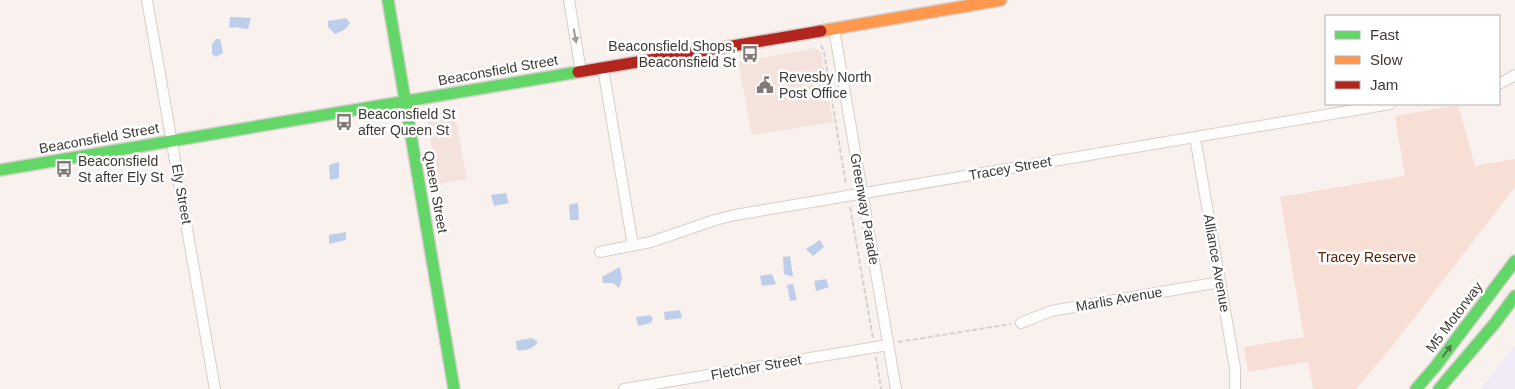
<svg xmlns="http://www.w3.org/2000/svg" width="1515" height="389" viewBox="0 0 1515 389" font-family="Helvetica,sans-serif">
  <rect width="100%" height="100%" fill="#f9f1ee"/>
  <!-- built -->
  <path fill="#f4e3dd" d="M815,48L821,52L833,122L752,135L738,62Z
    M454,110L467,179L438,184L426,115Z"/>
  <!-- industrial -->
  <path fill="#f1eaf6" d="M1515,345V389H1481Z"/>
  <!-- green -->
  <path fill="#f7dfd5" d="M1458,105L1475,166L1515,159V187L1398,339L1356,389H1313L1308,362L1248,372L1244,347L1304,337L1280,197L1405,176L1395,116Z"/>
  <!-- water -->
  <path fill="#bccee9" d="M230,17L251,18L248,29L234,27L233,28L229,27Z
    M346,18L350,23C346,30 342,31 335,34L328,27V21Z
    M216,39H220L223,53L216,57L212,54V44Z
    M339,162V178L330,180L329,165Z
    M506,193L509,203L494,206L491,195Z
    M578,203L579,220H570L569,205Z
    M346,232V240L329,244V235Z
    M820,240L824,247L813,256L806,249Z
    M790,256L793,277L784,274L783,257Z
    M620,267L622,279L619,288L613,283H603L602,277Z
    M772,274L776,284L762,286L760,276Z
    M826,279L829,287L816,291L814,281Z
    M793,284L797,300L790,301L787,285Z
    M680,310L682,318L665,320L664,312Z
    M650,315L653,318L651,323L638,326L636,317Z
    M532,338L538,342C533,349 525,351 517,350L516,341Z"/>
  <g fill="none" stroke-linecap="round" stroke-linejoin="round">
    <!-- street casing -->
    <g stroke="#d6cfcc" stroke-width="12">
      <path id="street" d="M147,0L215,389
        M569,0L581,72
        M834,29L896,389
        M603,68L633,246
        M1499,84L1515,75
        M1195,137L1235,368V389
        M600,252L651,242L715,220L735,215L1390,104
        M1021,323L1051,311L1220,282
        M624,389L888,345"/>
    </g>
    <!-- fast casing -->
    <g stroke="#d6cfcc" stroke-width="14">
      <path id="fast" d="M388,0L454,389
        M0,170L578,72
        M1416,389L1435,367L1515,261
        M1439,389L1495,323L1515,296"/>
    </g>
    <!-- slow casing -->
    <g stroke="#d6cfcc" stroke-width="14">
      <path id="slow" d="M821,31L1001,0"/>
    </g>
    <!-- jam casing -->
    <g stroke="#d6cfcc" stroke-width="14">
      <path id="jam" d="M578,72L821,31"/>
    </g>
    <!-- path -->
    <path stroke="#d3d1d0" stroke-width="2" stroke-dasharray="5 2.5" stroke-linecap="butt" d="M821,45L824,52L846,185
      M850,207L873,338
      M898,342L1011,324
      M876,357L881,389"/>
    <!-- street -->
    <use href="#street" stroke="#fefdfc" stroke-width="10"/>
    <!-- fast -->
    <use href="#fast" stroke="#63d668" stroke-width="11"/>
    <!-- slow -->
    <use href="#slow" stroke="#ff974d" stroke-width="11"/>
    <!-- jam -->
    <use href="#jam" stroke="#b3261e" stroke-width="11"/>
  </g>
  <!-- one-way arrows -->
  <defs><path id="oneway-solid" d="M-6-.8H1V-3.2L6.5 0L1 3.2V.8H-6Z" transform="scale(1.25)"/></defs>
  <use fill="#9e9b99" href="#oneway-solid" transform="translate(575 36) rotate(80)"/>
  <use fill="#4d784a" href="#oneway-solid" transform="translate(1447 351) rotate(-53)"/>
  <!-- icons -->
  <defs>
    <g id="bus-bare" transform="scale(1.35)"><path d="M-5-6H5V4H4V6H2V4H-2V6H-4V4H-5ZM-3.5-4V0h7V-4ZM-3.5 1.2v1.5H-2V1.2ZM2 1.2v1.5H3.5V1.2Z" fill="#807976" stroke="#fff" stroke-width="2.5" paint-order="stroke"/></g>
    <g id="civic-bare" transform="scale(1.35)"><path d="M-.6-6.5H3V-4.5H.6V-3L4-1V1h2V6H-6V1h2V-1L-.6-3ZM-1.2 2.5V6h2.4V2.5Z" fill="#807976" stroke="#fff" stroke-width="2.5" paint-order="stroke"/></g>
  </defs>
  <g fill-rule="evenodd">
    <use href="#bus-bare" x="750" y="54"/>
    <use href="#civic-bare" x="765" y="85"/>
    <use href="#bus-bare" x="344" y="122"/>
    <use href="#bus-bare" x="64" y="169"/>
  </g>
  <g text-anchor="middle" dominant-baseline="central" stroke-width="5" stroke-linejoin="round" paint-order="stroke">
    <!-- poi labels -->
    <g font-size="14" fill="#3f3936" stroke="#fff" text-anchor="start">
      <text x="736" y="46" text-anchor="end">Beaconsfield Shops,<tspan x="736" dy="16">Beaconsfield St</tspan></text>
      <text x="779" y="77">Revesby North<tspan x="779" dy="16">Post Office</tspan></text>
      <text x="358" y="114">Beaconsfield St<tspan x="358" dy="16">after Queen St</tspan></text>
      <text x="78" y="161">Beaconsfield<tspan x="78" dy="16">St after Ely St</tspan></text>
    </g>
    <!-- street labels -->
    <g font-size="14" fill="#3f3936" stroke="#fff">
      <text transform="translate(498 70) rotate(-10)">Beaconsfield Street</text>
      <text transform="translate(99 138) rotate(-10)">Beaconsfield Street</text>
      <text transform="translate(1010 168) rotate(-10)">Tracey Street</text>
      <text transform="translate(436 192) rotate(80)">Queen Street</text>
      <text transform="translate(182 194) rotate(80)">Ely Street</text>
      <text transform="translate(865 209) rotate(80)">Greenway Parade</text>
      <text transform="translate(1217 263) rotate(80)">Alliance Avenue</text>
      <text transform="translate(1119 299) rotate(-10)">Marlis Avenue</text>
      <text transform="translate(1454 317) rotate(-53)">M5 Motorway</text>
      <text transform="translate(756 367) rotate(-10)">Fletcher Street</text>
    </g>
    <!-- park labels -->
    <g font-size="14" fill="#5b2001" stroke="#fff">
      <text x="1367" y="257">Tracey Reserve</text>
    </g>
  </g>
  <!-- legend -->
  <rect x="1325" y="15" width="175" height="90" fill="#ffffff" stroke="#b2b0af"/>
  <rect x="1335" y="31" width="25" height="8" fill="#63d668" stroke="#b2b0af"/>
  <text x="1370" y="40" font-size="15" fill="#3f3936">Fast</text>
  <rect x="1335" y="56" width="25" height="8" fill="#ff974d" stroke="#b2b0af"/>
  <text x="1370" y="65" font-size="15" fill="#3f3936">Slow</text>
  <rect x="1335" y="81" width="25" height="8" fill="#b3261e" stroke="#b2b0af"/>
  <text x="1370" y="90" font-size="15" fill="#3f3936">Jam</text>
</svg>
